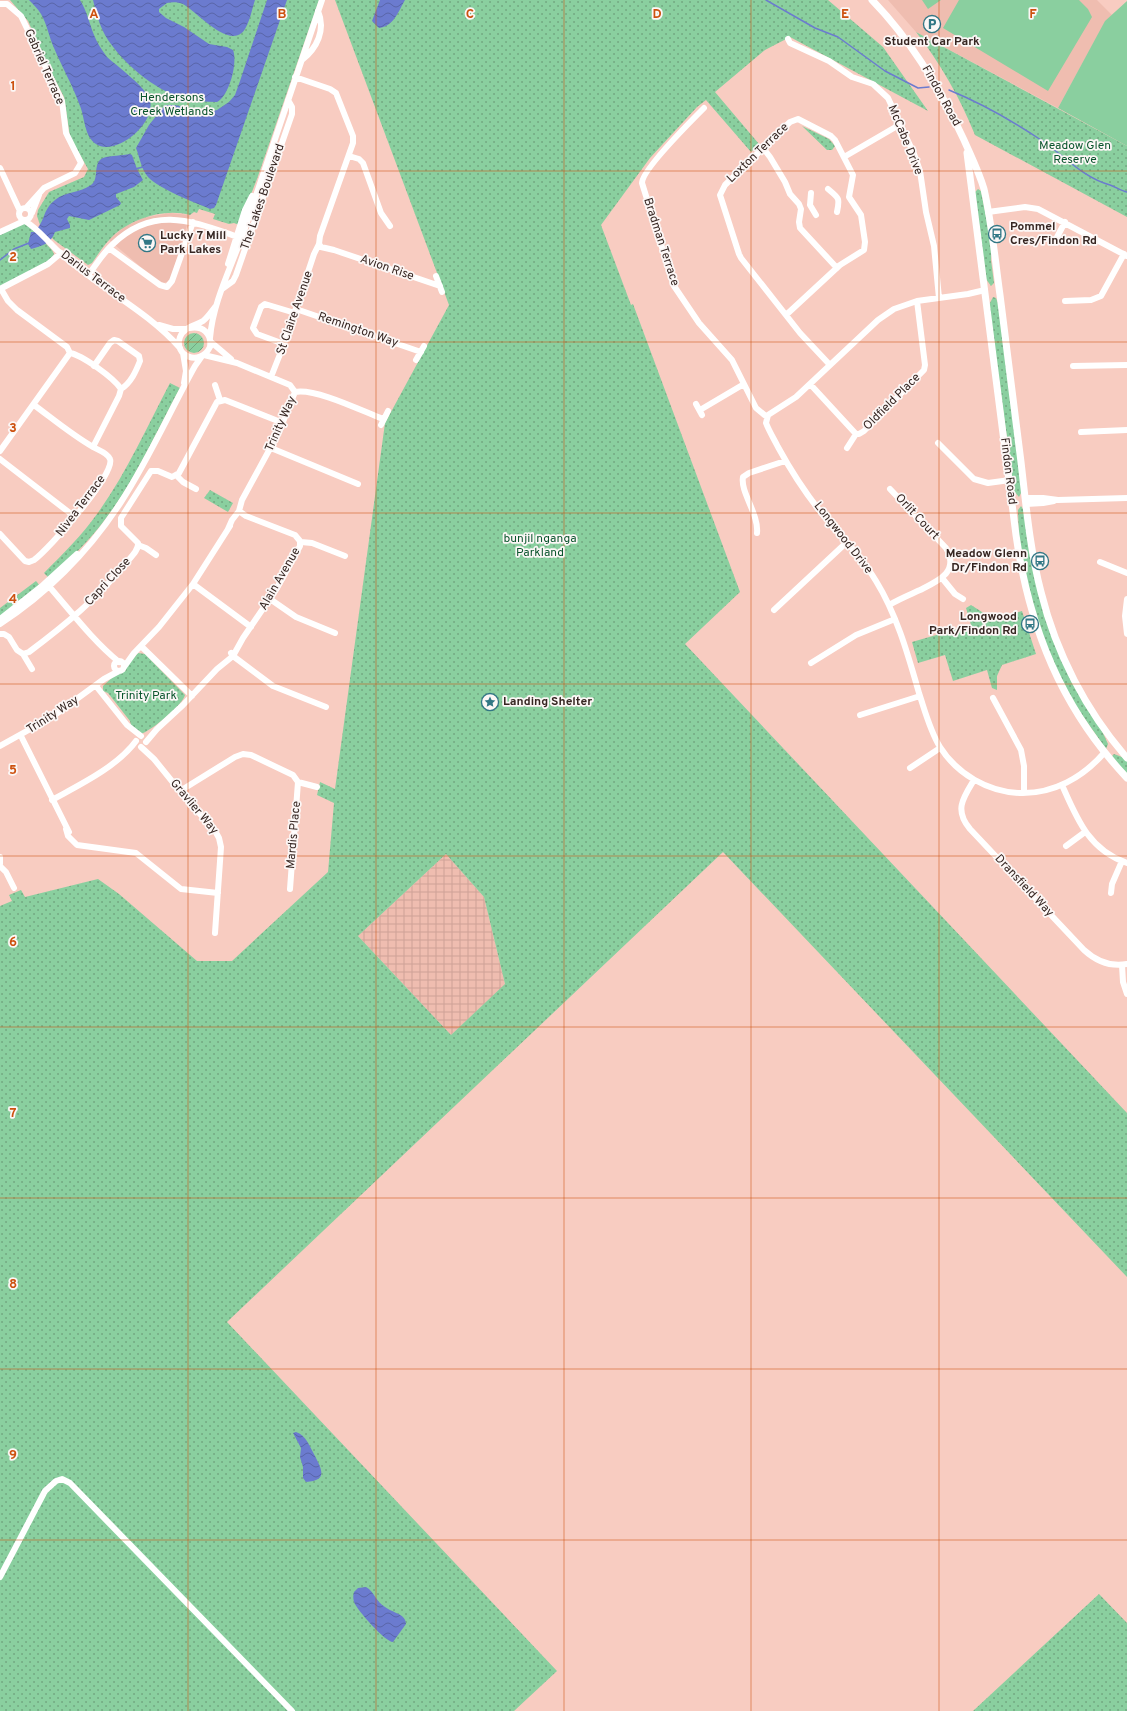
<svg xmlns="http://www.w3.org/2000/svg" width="1127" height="1711" viewBox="0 0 1127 1711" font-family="Overpass,sans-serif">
  <defs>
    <pattern id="industrial-grid" width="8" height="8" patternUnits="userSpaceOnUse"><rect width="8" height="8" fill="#efbdb0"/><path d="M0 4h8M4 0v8" fill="none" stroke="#cea297"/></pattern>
    <pattern id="grass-dots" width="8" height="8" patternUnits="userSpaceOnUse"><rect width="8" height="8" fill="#8acf9f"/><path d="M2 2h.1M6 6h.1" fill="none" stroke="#72a881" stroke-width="1.8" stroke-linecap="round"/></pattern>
    <pattern id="garden-furrows" width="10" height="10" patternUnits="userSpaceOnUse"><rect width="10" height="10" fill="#8acf9f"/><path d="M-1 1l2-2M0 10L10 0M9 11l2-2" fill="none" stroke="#72a881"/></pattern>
    <pattern id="water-waves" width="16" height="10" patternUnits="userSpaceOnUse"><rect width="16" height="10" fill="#6b7bcf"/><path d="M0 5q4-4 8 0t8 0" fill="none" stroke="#5965a8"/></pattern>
  </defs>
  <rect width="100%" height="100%" fill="#f8ccc1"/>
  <!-- built -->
  <path fill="#efbdb0" d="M888,0H1097L1112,15L1105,22L1058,108L916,32Z
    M170,213L190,215L170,281L163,283L142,268L109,240L124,227L143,218Z"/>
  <!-- industrial -->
  <path fill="url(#industrial-grid)" d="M446,854L484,897L505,985L451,1035L358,936Z"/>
  <!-- grass -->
  <path fill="url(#grass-dots)" fill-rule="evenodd" d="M10,0H319L257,179L239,225L234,223L229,224L213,219L215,214L199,209L197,213L194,212L190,215C165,208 134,218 115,234C106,242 99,253 92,263L88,265L54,240L40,225L37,216L38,210L49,192L84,177L88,169L70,137L64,97L49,68L28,21Z
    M335,0H828L883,47L928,111L790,37L765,50L715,92L759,144L751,152L706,100L697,107L650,158L601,225L631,305L633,304L740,592L685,644L1127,1113V1277L723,852L227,1322L557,1671L514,1711H0V906L12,901L9,895L21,890L25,897L98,879L119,894L197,961H232L328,872L334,803L317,795L320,782L335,789L385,423L449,305ZM446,854L484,897L505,984L451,1035L358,936Z
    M916,32L1127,146V217L975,135C960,98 941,64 916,32Z
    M802,126L829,139L835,146L832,150H827Z
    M978,189L981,191L992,246L991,260L994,283L991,286L986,279L975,192Z
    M23,223H26L52,250L54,254L50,260L0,287V235Z
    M993,297L996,298L999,306L1022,491L1019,497L1014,491L989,305Z
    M170,383L180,388C156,432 135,481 104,521C88,542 69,560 49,578L44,573C63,554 82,535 97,514C126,474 147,427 170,383Z
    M210,490L233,503L228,512L204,498Z
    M1021,506L1023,509L1050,628L1103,733L1108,744L1106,749L1068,695L1036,621L1019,543L1018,510Z
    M36,581L40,586L0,617V608Z
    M971,605L993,619L1022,611L1036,654L1002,665L997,676V690L992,688L987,670L953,681L945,655L918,663L912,642L971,625L966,608Z
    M138,653L145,654L185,695C182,706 152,730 141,734L131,725L130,721L108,693L103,691V686L115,675L125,671L127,666Z
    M1114,754L1122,757L1127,761V776L1111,757Z
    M1099,1594L1127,1623V1711H973Z"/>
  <!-- garden -->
  <path fill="url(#garden-furrows)" d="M184 343a10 10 0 1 1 20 0a10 10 0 1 1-20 0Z"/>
  <!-- pitch -->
  <path fill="#8acf9f" d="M922,0H941L928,9Z
    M959,0H1079L1088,9L1092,17L1048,91L943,28Z
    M1127,1V146L1058,108L1105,21Z"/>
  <!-- water -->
  <path fill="url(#water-waves)" d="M29,0H80C87,11 89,23 94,35C97,43 102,50 107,57C118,67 146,87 150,100C156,125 114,157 96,144C84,136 85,118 80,106C73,86 62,67 54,48C49,37 47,24 41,14C38,9 33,4 29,0Z
    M93,0H255C252,9 250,21 245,29C231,52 196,11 183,4C178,2 172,2 167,3L159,9V12L166,18L184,27L209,44L227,47L233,50C238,63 229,96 217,102C205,102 195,101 183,98C154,90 120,61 105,35C99,24 96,12 93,0Z
    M267,0H287L216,205L214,208L210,209C194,202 159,189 148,177C141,169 140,158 136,148L149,125L165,105H175L205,113L217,110L229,102L235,95L240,81Z
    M380,0H405C398,12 394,26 379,28L372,21Z
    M130,154L132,155L137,169L143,180L134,187L116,194V197L121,203L120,205L89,220L69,216L67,219L70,225V228L55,232C51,244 41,246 31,249L28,244L31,232H34C46,221 42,210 55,200C66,191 80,193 91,185C100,179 92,163 103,158C111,155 122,156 130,154Z
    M296,1432C306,1435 310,1447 315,1456C321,1468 329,1481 306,1482L303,1478V1467L300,1457L301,1448L293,1433Z
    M366,1587C375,1592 375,1601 385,1607C393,1613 406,1614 406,1624L393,1642C385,1642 357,1610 354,1602C353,1598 353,1596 354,1592L358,1588Z"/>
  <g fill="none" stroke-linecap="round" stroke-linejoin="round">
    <!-- stream -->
    <path stroke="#6b7bcf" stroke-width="1.5" d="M766,0L815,28L838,37L885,71L918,88L929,87
      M949,90C983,104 1013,121 1044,142C1065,157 1084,178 1110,185C1116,187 1121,191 1127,192
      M135,169L143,167
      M0,260L14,249L29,243"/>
    <!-- minor -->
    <path stroke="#fff" stroke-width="6" d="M0,4H7L21,16L62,101L66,133L81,163L75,173L44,188L26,208
      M788,39L790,43L829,61L852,77L873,84L888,98L914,154L920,171L926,212L934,246L939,298
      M302,60C317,48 326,30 318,11
      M704,108C693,119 642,170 642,183L674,286L699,323L732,360L756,408L767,417
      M763,148L770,157L785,182L790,194L799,204L801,209L799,222L800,228L837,268
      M349,156L359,159L363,163L381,213L390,226
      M844,157L899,125
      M0,168L20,211
      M828,189C839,198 840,198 837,212
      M811,193L810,205L816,215
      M19 214a6 6 0 1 1 12 0a6 6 0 1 1-12 0Z
      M988,212L1025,207L1038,209L1127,256
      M32,213L39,195
      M25,221C35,227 42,235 50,243C58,252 68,260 77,267C111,294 151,315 180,348
      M0,232L24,221
      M1056,239L1065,222
      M319,244L321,247L334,250L440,286
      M109,248L160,285L167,287L172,281L193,222
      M228,264L245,210L252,196
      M88,275C96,265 103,253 113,244C155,204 194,222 241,238
      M436,276L442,292
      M0,289L48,264L61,253
      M222,289L233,281L236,275L292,114V107L288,100
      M985,290L968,294L917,301L894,309L878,320L796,397L768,415L766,423C769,431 774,439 778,447C791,471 806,494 823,515C842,537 861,556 876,581C897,615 908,655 919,693C925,711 930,731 940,747C957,774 988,792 1020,793C1054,794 1083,777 1104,753
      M1065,301L1091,300L1101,296L1124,254
      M296,309L421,352
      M786,315L840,265L864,250L865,242L861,215L849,197L853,175L835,140L831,136L798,119L790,122L725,185L720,195L739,254L741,258L800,333L830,365
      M159,325L173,329H186
      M189,328C203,325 212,334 210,347C200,367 173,356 180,337C184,327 195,326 203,321C208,317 211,312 215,307
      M210,338C213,300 233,264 245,228C271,152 296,76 322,0
      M211,342L231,359
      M284,344L257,334L253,328L261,307L265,304L295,313
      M70,353C82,355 114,378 121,389L119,396L93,447
      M183,353L186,371L184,383
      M204,355L237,363L290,385L295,392L279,432L242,500L239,511L232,520L228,529
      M416,360L424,346
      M94,366L110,343L114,340L118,341L139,356L140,361C136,371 131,383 121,389
      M1073,366L1127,365
      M271,377L284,344L314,254L319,244L320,236L353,143V136L336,93L330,89L295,77
      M810,384L856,434
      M215,385L220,400
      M295,392C316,388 362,411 383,419
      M696,404L702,415
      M700,410L744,384
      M381,425L388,411
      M1081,432L1127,430
      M856,434H859L864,431L924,370L925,365L917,301
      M938,443L974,479L988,483L1010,480
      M271,448L358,484
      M847,448L856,434
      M0,451L70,353L67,347L17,310L8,301L1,289
      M0,459L75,517
      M176,475L183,482L196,489
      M1025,498H1043L1058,500L1127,498
      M1026,504L1043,503L1054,501
      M757,533C759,514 740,492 743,477L749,473L785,461
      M0,534L25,561L29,562L34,560C48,550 116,474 110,459C108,453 98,450 93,447C72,435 53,419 34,405
      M301,542L312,543L345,556
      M138,545L146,548L156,555
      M1100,562L1127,573
      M942,578L955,594L963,599
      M47,584C70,610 91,639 119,662
      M193,584L251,627
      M270,599L296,617L335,633
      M1127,599L1125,616L1127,634
      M889,605C899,599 909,595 920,590C938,581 960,572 946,548L890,489
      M774,610L847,542
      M0,619L43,585L77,554
      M0,624C49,592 89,551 121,502C149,459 170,411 195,366L202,356
      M0,634H4L9,637L17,650L23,654L32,669
      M141,646L192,696
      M231,653L233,656L273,686L326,707
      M23,654L29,652C65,625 98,598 126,563C131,557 139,550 138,543L121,526V518L151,471H158L172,477L179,473L217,402L225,400L283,423
      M114 666a5 5 0 1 1 10 0a5 5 0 1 1-10 0Z
      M811,663L856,635L895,619
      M124,667L134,653L159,627L193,584L230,526
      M96,686L127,725L141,736
      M993,698L1021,750L1024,766V793
      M860,715L920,696
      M21,736L69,832
      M146,742L157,729L183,705L217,669L233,656L243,638L277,588L300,546V541L295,535L246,516L239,511
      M0,746L52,717L104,679L119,671
      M141,747L154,759L188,801L214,829L219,838L221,847L215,933
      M910,768L940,748
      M974,780C963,798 954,810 970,829L1084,950C1096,961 1111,967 1127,964
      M1062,785C1077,819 1089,850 1127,863
      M180,791L235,757L243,754L251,755L293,775L298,782L317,787
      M52,800C79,785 117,767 136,741
      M66,829L68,836L77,845L136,853L181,889L218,893
      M1066,846L1085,832
      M0,857V864
      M0,866L6,872L14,888
      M290,889L298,782
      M1111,893L1112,884L1122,861
      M1122,965L1123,982L1127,994
      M0,1577L45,1491L56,1481L62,1479L70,1483L292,1711"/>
    <!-- major -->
    <path stroke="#fff" stroke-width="7" d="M872,0C912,41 940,88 964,140C971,156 979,172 984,189C992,224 995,260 1000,295C1007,351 1014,406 1021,462C1026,505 1030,550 1041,592C1056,653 1086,711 1127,758
      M967,153L1016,535C1029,628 1062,709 1127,778"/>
  </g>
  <!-- grid -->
  <path fill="none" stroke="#cd510f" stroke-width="1" stroke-opacity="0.55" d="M188,0V1711M376,0V1711M564,0V1711M751,0V1711M939,0V1711M0,171H1127M0,342H1127M0,513H1127M0,684H1127M0,856H1127M0,1027H1127M0,1198H1127M0,1369H1127M0,1540H1127"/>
  <!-- icons -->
  <defs>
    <g id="parking-ring" transform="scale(0.9)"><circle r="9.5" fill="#fcf7f6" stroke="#327785" stroke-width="1.5"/><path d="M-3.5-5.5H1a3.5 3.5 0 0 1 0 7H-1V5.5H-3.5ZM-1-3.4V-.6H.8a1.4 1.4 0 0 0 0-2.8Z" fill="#327785"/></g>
    <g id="bus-ring" transform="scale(0.9)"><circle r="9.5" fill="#fcf7f6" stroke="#327785" stroke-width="1.5"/><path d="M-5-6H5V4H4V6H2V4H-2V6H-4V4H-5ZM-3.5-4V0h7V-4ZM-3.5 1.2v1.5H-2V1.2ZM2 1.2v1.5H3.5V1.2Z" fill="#327785"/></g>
    <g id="supermarket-ring" transform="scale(0.9)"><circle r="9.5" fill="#fcf7f6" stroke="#327785" stroke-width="1.5"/><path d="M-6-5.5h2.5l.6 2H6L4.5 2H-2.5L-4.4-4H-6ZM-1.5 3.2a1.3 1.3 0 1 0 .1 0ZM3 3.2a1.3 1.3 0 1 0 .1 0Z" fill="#327785"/></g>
    <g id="sight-ring" transform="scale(0.9)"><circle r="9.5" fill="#fcf7f6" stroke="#327785" stroke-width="1.5"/><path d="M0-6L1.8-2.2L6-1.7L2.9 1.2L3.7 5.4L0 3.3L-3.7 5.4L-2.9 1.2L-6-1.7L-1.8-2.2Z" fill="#327785"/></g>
  </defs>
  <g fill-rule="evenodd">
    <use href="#parking-ring" x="932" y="24"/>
    <use href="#bus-ring" x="997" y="234"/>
    <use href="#supermarket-ring" x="147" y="243"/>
    <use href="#bus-ring" x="1040" y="561"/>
    <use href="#bus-ring" x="1030" y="624"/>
    <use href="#sight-ring" x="490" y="702"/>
  </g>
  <g text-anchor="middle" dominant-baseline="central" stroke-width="3.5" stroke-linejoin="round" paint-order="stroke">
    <!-- poi labels -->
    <g font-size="12" font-weight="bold" fill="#362622" stroke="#fcf7f6" text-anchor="start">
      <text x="932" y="42" text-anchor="middle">Student Car Park</text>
      <text x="1010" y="227">Pommel<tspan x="1010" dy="14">Cres/Findon Rd</tspan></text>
      <text x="160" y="236">Lucky 7 Mill<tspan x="160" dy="14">Park Lakes</tspan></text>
      <text x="1027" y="554" text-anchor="end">Meadow Glenn<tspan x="1027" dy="14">Dr/Findon Rd</tspan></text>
      <text x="1017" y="617" text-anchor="end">Longwood<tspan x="1017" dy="14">Park/Findon Rd</tspan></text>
      <text x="503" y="702">Landing Shelter</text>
    </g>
    <!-- street labels -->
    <g font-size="12" fill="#362622" stroke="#fcf7f6">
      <text transform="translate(44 67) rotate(66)">Gabriel Terrace</text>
      <text transform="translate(941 96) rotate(61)">Findon Road</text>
      <text transform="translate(905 140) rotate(68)">McCabe Drive</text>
      <text transform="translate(758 153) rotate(-44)">Loxton Terrace</text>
      <text transform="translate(263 197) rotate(-71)">The Lakes Boulevard</text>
      <text transform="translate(661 242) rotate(72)">Bradman Terrace</text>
      <text transform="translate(387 268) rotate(19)">Avion Rise</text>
      <text transform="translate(93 277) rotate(37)">Darius Terrace</text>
      <text transform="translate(295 313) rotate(-71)">St Claire Avenue</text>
      <text transform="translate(358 330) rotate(19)">Remington Way</text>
      <text transform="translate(892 402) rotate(-45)">Oldfield Place</text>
      <text transform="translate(281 424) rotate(-66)">Trinity Way</text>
      <text transform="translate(1008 471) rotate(83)">Findon Road</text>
      <text transform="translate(81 506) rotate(-53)">Nivea Terrace</text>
      <text transform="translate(917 517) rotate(47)">Orlit Court</text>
      <text transform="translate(843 538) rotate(52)">Longwood Drive</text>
      <text transform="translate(280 579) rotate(-60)">Alain Avenue</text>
      <text transform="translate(108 582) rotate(-47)">Capri Close</text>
      <text transform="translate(53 715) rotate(-33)">Trinity Way</text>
      <text transform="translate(194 807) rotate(50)">Gravlier Way</text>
      <text transform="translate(294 835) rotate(-85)">Mardis Place</text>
      <text transform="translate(1024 886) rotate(47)">Dransfield Way</text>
    </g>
    <!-- park labels -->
    <g font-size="12" fill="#0a552d" stroke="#fcf7f6">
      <text x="172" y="98">Hendersons<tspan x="172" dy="14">Creek Wetlands</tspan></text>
      <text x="1075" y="146">Meadow Glen<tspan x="1075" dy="14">Reserve</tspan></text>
      <text x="540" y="539">bunjil nganga<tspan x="540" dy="14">Parkland</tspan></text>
      <text x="146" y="696">Trinity Park</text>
    </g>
  </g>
  <g font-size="13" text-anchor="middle" font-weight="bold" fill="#cd510f" stroke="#fcf7f6" stroke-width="3.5" stroke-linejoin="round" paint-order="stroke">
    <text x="94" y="18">A</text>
    <text x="282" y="18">B</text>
    <text x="470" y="18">C</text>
    <text x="657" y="18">D</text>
    <text x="845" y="18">E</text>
    <text x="1033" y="18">F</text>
    <text x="13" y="90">1</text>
    <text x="13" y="261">2</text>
    <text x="13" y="432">3</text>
    <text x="13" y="603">4</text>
    <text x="13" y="774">5</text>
    <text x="13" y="946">6</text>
    <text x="13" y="1117">7</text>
    <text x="13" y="1288">8</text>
    <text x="13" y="1459">9</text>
  </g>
</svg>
